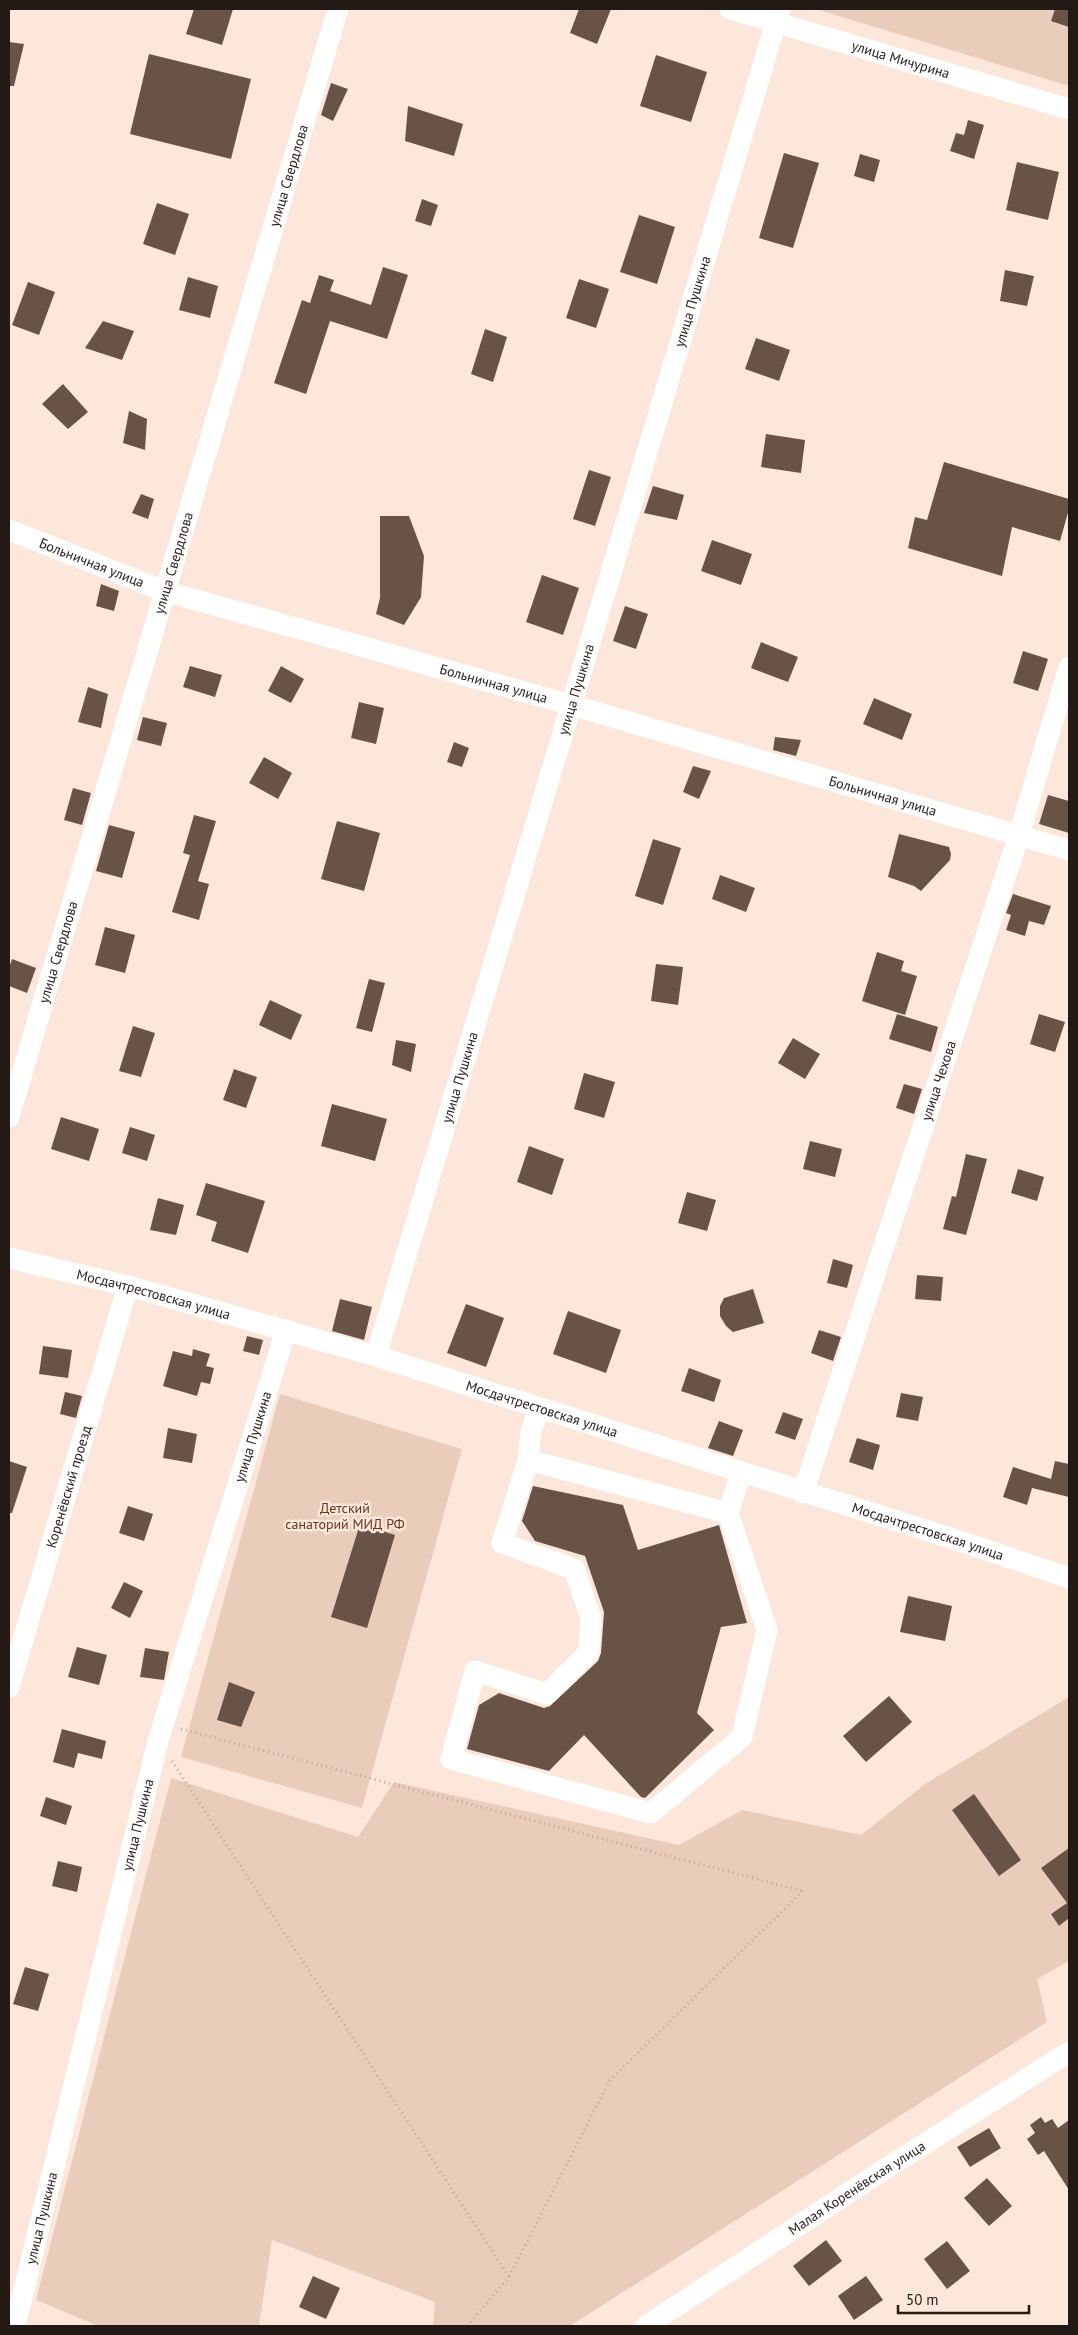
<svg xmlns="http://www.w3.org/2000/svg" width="1078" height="2335" viewBox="0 0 1078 2335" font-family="'PT Sans',sans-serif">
  <rect width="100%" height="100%" fill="#fde7db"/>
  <!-- green -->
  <path fill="#eaccbb" d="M816,9H1069V86Z
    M280,1394L462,1449L362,1808L181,1757Z
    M1069,1697V1961L1037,1979L1047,2022L570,2326H433L435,2302L272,2240L259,2326H98L36,2300L171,1778L358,1837L394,1782L679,1845L742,1810L861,1835L925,1784Z"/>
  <!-- building -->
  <path fill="#695346" d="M194,9H233L222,45L186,34Z
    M579,9H611L597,44L570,33Z
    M1055,9H1069V27L1051,21Z
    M9,42L24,44L14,86H9Z
    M149,54L251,79L231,159L130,134Z
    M656,55L707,72L691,122L640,106Z
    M331,83L348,89L333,121L321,115Z
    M408,106L463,124L454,156L405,141Z
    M968,120L984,125L974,159L950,151L956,133L964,135Z
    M784,153L819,163L793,248L759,238Z
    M860,154L880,160L874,182L854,176Z
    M1017,162L1059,172L1048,220L1006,210Z
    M422,199L438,205L431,226L415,221Z
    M157,203L189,214L175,255L143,244Z
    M639,215L675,227L657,284L620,272Z
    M383,267L408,275L387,339L330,321L306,394L274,383L302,300L310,303L319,275L334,280L330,291L371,305Z
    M1005,270L1034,276L1027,306L1000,301Z
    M188,277L218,286L210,318L179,310Z
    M579,279L609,289L596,328L566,318Z
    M28,282L55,292L39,335L12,325Z
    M103,321L134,331L122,360L85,348Z
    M485,329L507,337L493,382L471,374Z
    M756,338L790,350L779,381L745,369Z
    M63,384L88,412L68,429L42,404Z
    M129,411L147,419L145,450L123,443Z
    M766,434L805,440L801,473L761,467Z
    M944,462L1069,499V509L1060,541L1012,527L1002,576L908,548L915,517L927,520Z
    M589,470L611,477L595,526L573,519Z
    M653,486L684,495L677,520L644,513Z
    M141,494L154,499L148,519L132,513Z
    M380,516H409L424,556L421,597L404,625L376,614L380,598Z
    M712,540L752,554L741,585L701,571Z
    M542,575L579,588L563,635L526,622Z
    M101,584L119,591L114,611L96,606Z
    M625,606L648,614L636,649L613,641Z
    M761,642L798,657L788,682L751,668Z
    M1023,651L1048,659L1038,691L1013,683Z
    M190,666L222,675L215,697L183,687Z
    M281,666L304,679L291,703L268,691Z
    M88,687L108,694L101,728L78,722Z
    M874,698L912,714L902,740L863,724Z
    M359,702L384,708L376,744L351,738Z
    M143,717L167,723L161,746L137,740Z
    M775,737L801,740L796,756L773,750Z
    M454,742L469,748L462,767L447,762Z
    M264,757L292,773L278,799L249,783Z
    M693,766L711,771L699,799L683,792Z
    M73,788L91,793L82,825L64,820Z
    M1048,795L1069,801V833L1039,824Z
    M194,815L216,821L198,881L209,884L199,920L172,912L190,855L183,853Z
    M337,821L380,833L364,891L321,879Z
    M109,825L135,832L122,878L96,871Z
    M899,834L949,847L951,854L950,860L921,891L914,886L888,877Z
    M653,839L681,848L663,905L635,896Z
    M720,875L755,888L746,912L712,899Z
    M1013,894L1051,906L1044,925L1029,921L1025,936L1006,930L1011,915L1006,913Z
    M105,927L135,935L125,973L95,965Z
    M877,952L904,961L901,971L917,976L905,1015L862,1001Z
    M12,959L36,968L27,993L9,986V968Z
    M656,964L683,967L678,1005L651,1001Z
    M369,979L385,983L372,1032L356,1028Z
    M270,1000L302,1015L291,1040L259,1025Z
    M897,1014L938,1027L931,1052L889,1039Z
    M1039,1014L1065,1022L1055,1052L1030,1044Z
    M133,1026L155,1033L141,1077L119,1071Z
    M793,1038L820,1054L805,1079L778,1063Z
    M396,1040L416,1044L411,1072L392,1065Z
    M234,1069L257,1077L246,1108L223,1100Z
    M584,1073L615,1082L604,1118L574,1109Z
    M904,1084L922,1089L914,1114L896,1108Z
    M332,1104L387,1119L375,1161L321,1146Z
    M61,1117L99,1129L89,1161L51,1149Z
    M130,1127L155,1135L147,1161L122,1153Z
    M810,1141L842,1149L835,1177L803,1169Z
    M529,1146L564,1159L552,1195L517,1182Z
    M966,1154L987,1159L966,1235L943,1229L952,1196L956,1197Z
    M1018,1169L1044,1177L1037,1201L1011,1193Z
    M206,1183L265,1201L248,1253L211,1241L217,1222L196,1215Z
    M687,1192L716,1200L707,1231L678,1223Z
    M158,1198L184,1205L176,1235L150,1230Z
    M833,1259L853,1265L847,1288L827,1283Z
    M917,1275L943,1277L941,1301L915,1299Z
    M753,1289L764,1323L733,1332L726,1326L720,1316V1306L724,1298Z
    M340,1299L372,1307L364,1340L332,1331Z
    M466,1304L504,1318L486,1367L447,1353Z
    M568,1311L621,1330L606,1373L553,1354Z
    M819,1330L841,1337L833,1361L811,1353Z
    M247,1336L263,1340L259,1355L243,1351Z
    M43,1346L72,1350L68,1378L39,1374Z
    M193,1349L210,1354L206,1366L214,1368L210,1384L201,1382L197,1396L163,1386L173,1351L192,1356Z
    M689,1368L721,1380L714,1402L681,1391Z
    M65,1392L82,1396L76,1418L60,1414Z
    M901,1393L923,1397L918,1421L896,1417Z
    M783,1412L803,1419L795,1440L775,1433Z
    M719,1421L743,1430L733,1456L708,1448Z
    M168,1428L197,1434L192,1463L163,1458Z
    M857,1438L880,1445L873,1470L849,1462Z
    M9,1461L27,1467L12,1513H9Z
    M1055,1461L1069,1464V1497L1032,1488L1027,1505L1003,1497L1013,1467L1051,1479Z
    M533,1486L623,1505L638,1550L719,1525L747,1623L721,1627L697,1713L714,1730L645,1798L641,1797L584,1735L549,1771L467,1749L479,1705L499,1693L544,1708L550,1706L598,1661L601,1653L604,1612L585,1556L535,1541L522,1521Z
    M128,1506L153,1514L144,1541L119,1533Z
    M360,1524L395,1535L367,1628L331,1617Z
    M124,1582L143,1591L130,1618L111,1608Z
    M908,1596L952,1606L945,1641L900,1632Z
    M77,1647L107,1655L99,1685L68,1677Z
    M145,1648L169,1652L164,1680L140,1677Z
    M229,1682L255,1692L241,1727L217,1720Z
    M889,1696L912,1722L866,1762L843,1736Z
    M62,1729L106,1741L102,1759L78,1753L74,1768L53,1762Z
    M974,1794L1021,1860L999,1876L952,1810Z
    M46,1797L72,1806L66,1825L40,1816Z
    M1069,1848V1918L1059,1926L1051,1914L1067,1903L1041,1868Z
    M58,1861L82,1867L77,1892L52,1886Z
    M25,1967L49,1974L38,2011L13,2004Z
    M1041,2117L1045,2123L1052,2119L1058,2128L1069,2120V2190L1044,2151L1038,2155L1027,2139L1035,2133L1030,2125Z
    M989,2128L1001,2148L970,2167L957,2147Z
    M987,2178L1012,2206L989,2226L964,2198Z
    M826,2240L842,2261L809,2286L793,2266Z
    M947,2241L970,2271L947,2289L924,2259Z
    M313,2276L340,2288L326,2319L299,2307Z
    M866,2276L883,2300L854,2320L838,2296Z"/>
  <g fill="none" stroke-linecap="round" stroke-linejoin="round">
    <!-- path -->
    <path stroke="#bba99f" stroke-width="3" stroke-dasharray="1 4" stroke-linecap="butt" d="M181,1729L803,1891
      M172,1761L509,2277
      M467,2326L509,2277L610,2080L803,1891"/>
    <!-- minor -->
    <g stroke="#fff" stroke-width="21">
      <path id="s1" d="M730,9L1069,109"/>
      <path id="s2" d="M9,530L164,591L571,705L1069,850"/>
      <path id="s3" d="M9,1117L338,9"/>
      <path id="s4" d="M9,1258L128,1286L376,1356L960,1541L1069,1578"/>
      <path id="s5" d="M376,1356L780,9"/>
      <path d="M539,1408L531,1432L528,1460L728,1513L741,1473"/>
      <path d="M528,1460L502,1543L574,1569L591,1618L589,1652L547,1694L475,1671L451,1759L651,1813L742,1737L767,1630L728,1513"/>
      <path id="s6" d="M803,1493L1019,835L1069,667"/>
      <path id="s7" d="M9,1687L128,1286"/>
      <path id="s8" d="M15,2326L158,1741L286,1330"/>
      <path id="s9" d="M646,2326L871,2178L1069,2052"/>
    </g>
  </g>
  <g text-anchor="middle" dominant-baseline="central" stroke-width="5" stroke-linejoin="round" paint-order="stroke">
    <!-- street labels -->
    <g font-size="14" fill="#241a15" stroke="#fde7db">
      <text stroke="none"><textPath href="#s1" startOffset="178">улица Мичурина</textPath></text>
      <text stroke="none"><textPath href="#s3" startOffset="982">улица Свердлова</textPath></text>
      <text stroke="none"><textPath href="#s5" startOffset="1101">улица Пушкина</textPath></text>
      <text stroke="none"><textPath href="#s2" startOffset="89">Больничная улица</textPath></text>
      <text stroke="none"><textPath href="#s3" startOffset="578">улица Свердлова</textPath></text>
      <text stroke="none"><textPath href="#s2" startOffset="509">Больничная улица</textPath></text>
      <text stroke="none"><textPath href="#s5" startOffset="696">улица Пушкина</textPath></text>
      <text stroke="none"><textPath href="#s2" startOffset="914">Больничная улица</textPath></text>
      <text stroke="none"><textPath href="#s3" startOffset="172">улица Свердлова</textPath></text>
      <text stroke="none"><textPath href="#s5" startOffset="291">улица Пушкина</textPath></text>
      <text stroke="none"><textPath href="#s6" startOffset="434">улица Чехова</textPath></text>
      <text stroke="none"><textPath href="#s4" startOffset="149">Мосдачтрестовская улица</textPath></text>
      <text stroke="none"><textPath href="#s4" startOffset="554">Мосдачтрестовская улица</textPath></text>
      <text stroke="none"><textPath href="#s8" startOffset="921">улица Пушкина</textPath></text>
      <text stroke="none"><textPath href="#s7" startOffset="209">Коренёвский проезд</textPath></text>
      <text stroke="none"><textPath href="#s4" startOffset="959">Мосдачтрестовская улица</textPath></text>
      <text stroke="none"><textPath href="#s8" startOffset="516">улица Пушкина</textPath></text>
      <text stroke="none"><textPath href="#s9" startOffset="252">Малая Коренёвская улица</textPath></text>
      <text stroke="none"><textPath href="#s8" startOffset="111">улица Пушкина</textPath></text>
    </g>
    <!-- park labels -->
    <g font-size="14" fill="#66381c" stroke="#fde7db">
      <text x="345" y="1508">Детский<tspan x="345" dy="16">санаторий МИД РФ</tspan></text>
    </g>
  </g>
  <!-- border -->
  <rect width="1078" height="2335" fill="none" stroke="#241a15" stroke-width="20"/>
  <!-- scale -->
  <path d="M898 2305v8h131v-8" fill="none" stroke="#241a15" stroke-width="2.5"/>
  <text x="906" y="2305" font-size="15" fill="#241a15" stroke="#fde7db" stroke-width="4" paint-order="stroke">50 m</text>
</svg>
